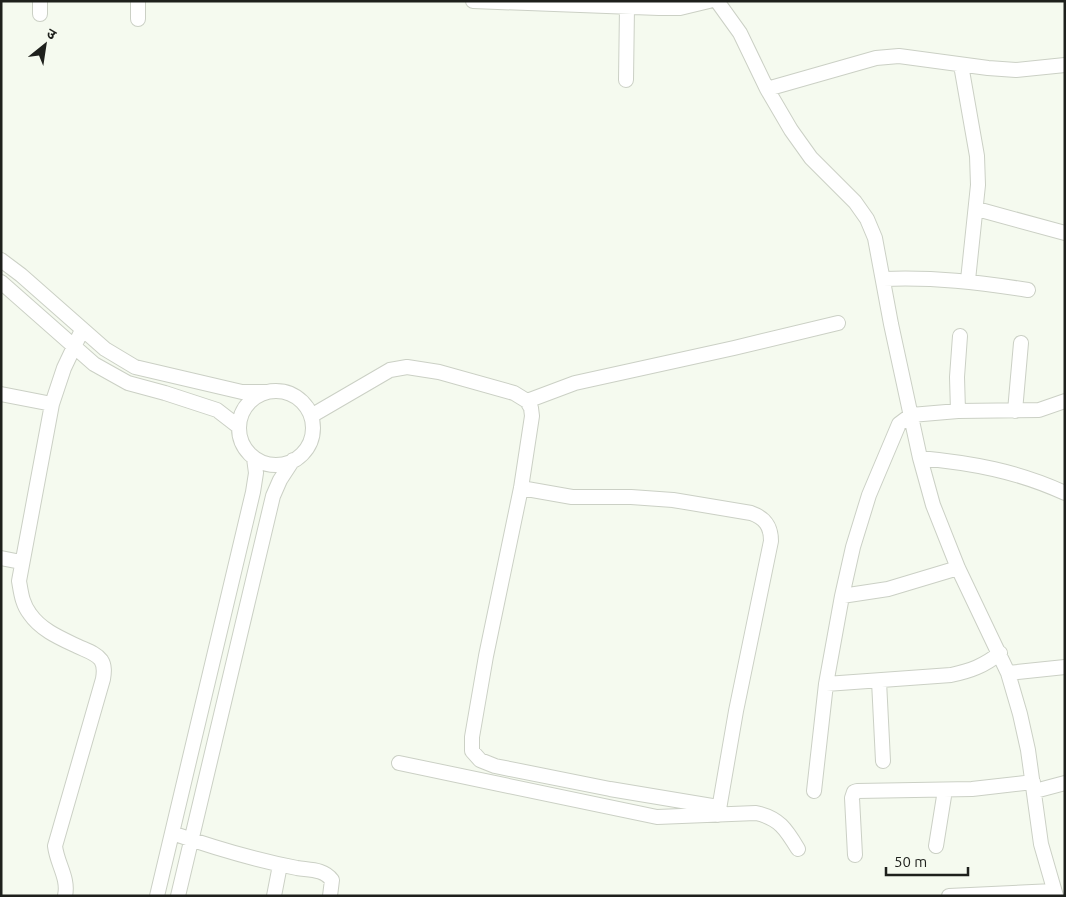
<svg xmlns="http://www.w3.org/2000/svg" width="1066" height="897" viewBox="0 0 1066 897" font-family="Ubuntu,'Noto Sans Devanagari',sans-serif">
  <rect width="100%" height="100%" fill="#f5faef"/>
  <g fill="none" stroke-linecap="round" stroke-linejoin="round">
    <!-- minor casing -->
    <g stroke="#cbd0c5" stroke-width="16">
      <path id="minor" d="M138,1V19
        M473,1L659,8H680L709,1
        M717,1L740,33L767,89L791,130L811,158L855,202L867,219L875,238L891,324L920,458L933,505L958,568L1008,673L1020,714L1028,750L1041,844L1056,896
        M40,14V1
        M961,65L977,156L978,185L968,280
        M626,80L627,7
        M767,89L876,58L899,56L988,68L1016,70L1065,65
        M977,209L1065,233
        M1,260L21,275L105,349L135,367L242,392H266
        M883,279C935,277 977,282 1028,290
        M1,282L94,364L128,383L165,393L217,410L239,427
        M239 428a37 37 0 1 1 74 0a37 37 0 1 1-74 0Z
        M1,394L52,404
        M527,401L575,383L734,348L838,323
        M958,411L957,377L960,336
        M1015,411L1021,343
        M311,416L390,370L407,367L439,372L514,393L527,401L531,408L532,416L521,488L486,656L472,737V751L480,760L495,766L610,789L718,807
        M920,458C972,463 1017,471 1065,493
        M521,488L572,497H631L673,500L751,513C765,518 771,526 771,541L736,711L718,815
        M1,558L21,562
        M842,596L888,589L958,568
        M1008,673L1065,667
        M879,681L883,761
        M826,684L951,675C970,671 984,666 1000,653
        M399,763L657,817L756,813C779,818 786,829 798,849
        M814,791L826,684L842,596L853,547L869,495L899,424L911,415L958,411L1039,410L1065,401
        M1035,791L1065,783
        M172,833C212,847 255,860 297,868C310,870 324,869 332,880L330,896
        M936,846L945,790
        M855,855L852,798L854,792L857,791L972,789L1033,782
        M65,896C69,878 57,864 55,846L103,679C104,673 105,666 101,660C96,653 85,650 77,646C60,638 41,630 30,614C22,604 21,592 19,581L52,404L64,368L82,330
        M157,896L253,492L256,473L254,458
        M178,896L273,496L280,480L293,460
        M274,896L280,865
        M949,896L1054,891"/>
    </g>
    <!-- minor -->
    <use href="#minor" stroke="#fff" stroke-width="14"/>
  </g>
  <!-- border -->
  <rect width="1066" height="897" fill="none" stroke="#1e201c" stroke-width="5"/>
  <!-- north arrow -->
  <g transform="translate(45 45) rotate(30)" stroke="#f5faef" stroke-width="4" paint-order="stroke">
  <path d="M0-4L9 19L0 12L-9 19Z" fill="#1e201c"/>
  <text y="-8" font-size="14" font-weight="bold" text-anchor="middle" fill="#1e201c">उ</text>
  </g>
  <!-- scale -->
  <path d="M886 867v8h82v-8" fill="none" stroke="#1e201c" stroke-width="2.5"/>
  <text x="894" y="867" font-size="15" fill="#1e201c" stroke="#f5faef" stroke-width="4" paint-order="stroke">50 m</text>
</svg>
